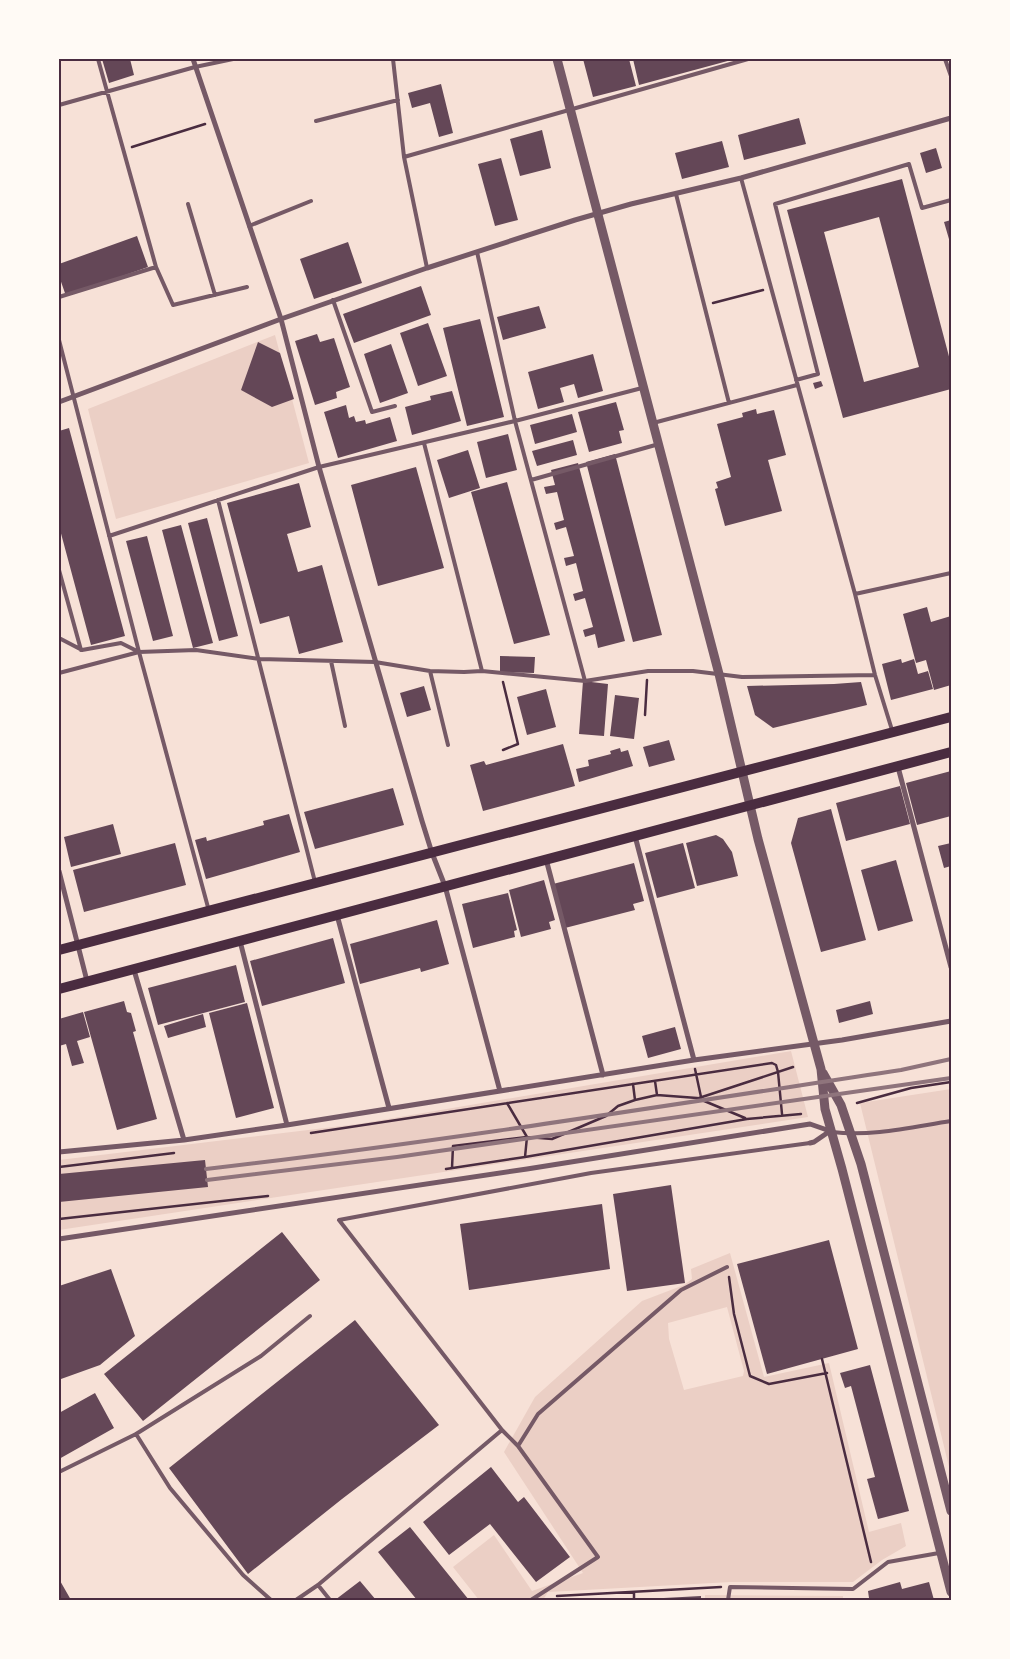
<svg xmlns="http://www.w3.org/2000/svg" width="1010" height="1659" viewBox="0 0 1010 1659" font-family="Montserrat,sans-serif">
  <rect width="100%" height="100%" fill="#f7e1d7"/>
  <!-- green -->
  <path fill="#ebcfc5" fill-rule="evenodd" d="M275,335L309,463L116,519L88,409Z
    M791,1051L808,1117L59,1230V1160L358,1124Z
    M951,1089V1475L860,1103Z
    M730,1253L764,1377L829,1363L869,1532L901,1523L906,1546L882,1560L853,1582H731L548,1592L543,1600H479L453,1567L494,1535L532,1591L583,1573L504,1452L535,1397L642,1301L684,1285L692,1279L691,1269ZM727,1307L744,1371L743,1376L684,1390L669,1339L668,1323Z
    M705,1595L843,1596V1600H705Z"/>
  <!-- building -->
  <path fill="#644757" fill-rule="evenodd" d="M102,59H130L134,75L109,83Z
    M583,59H629L636,86L593,97Z
    M633,59H735L639,85Z
    M441,84L453,133L439,137L430,103L412,108L408,93Z
    M799,118L806,144L744,160L738,135Z
    M542,130L551,168L520,176L510,139Z
    M722,141L729,167L682,179L675,153Z
    M936,148L942,168L926,173L920,153Z
    M501,158L518,220L495,226L478,164Z
    M902,179L951,364V389L843,418L787,210ZM879,217L919,367L864,382L824,232Z
    M951,220V246L944,222Z
    M137,236L148,267L66,296L59,276V264Z
    M348,242L362,283L314,299L300,259Z
    M421,286L431,315L354,343L343,314Z
    M539,306L546,328L503,340L497,317Z
    M480,319L504,417L467,426L443,328Z
    M428,323L447,376L418,386L400,333Z
    M317,334L320,342L334,338L350,387L336,392L337,398L315,405L295,341Z
    M258,342L280,353L294,399L272,407L241,390Z
    M391,344L408,393L380,403L364,354Z
    M593,354L603,391L578,398L574,384L560,388L564,402L538,409L528,372Z
    M821,381L823,386L815,389L813,383Z
    M452,391L461,421L412,435L405,407L431,400L430,396Z
    M616,402L624,430L619,431L622,443L589,452L578,412Z
    M346,405L349,418L354,416L356,422L365,420L366,424L390,417L397,441L338,458L324,412Z
    M756,409L757,414L774,410L786,455L768,460L782,511L725,526L715,489L718,488L716,482L731,477L717,424L743,417L742,413Z
    M572,414L577,432L535,444L530,425Z
    M69,428L125,636L91,645L59,526V431Z
    M508,434L517,470L486,478L477,442Z
    M573,440L577,455L537,466L532,451Z
    M468,450L480,488L449,498L437,460Z
    M615,454L662,635L633,642L586,462Z
    M578,463L625,641L598,648L595,634L585,637L583,630L593,627L585,598L575,601L573,594L583,591L576,563L566,566L564,558L574,556L566,527L556,530L554,523L564,520L557,492L546,494L544,487L555,485L551,470Z
    M416,467L444,568L378,586L351,485Z
    M507,482L550,635L514,644L471,492Z
    M299,483L311,527L287,534L298,572L322,565L343,642L299,654L289,616L260,624L227,503Z
    M207,518L238,636L219,641L188,523Z
    M181,525L213,643L193,648L162,530Z
    M147,536L173,636L153,641L126,541Z
    M927,607L931,622L951,616V685L934,690L926,660L916,663L903,614Z
    M500,656L535,657L534,673L500,672Z
    M901,659L902,663L914,659L918,674L928,671L933,689L891,700L882,664Z
    M583,681L608,684L604,736L579,734Z
    M861,682L867,705L773,728L755,715L747,686L834,684Z
    M424,686L431,710L407,717L400,693Z
    M546,689L556,727L527,735L517,697Z
    M615,695L639,698L634,739L610,736Z
    M669,740L675,760L649,767L643,747Z
    M563,744L575,786L483,811L470,765L484,761L486,765Z
    M620,748L621,752L628,750L633,766L579,782L576,769L589,766L588,760L611,754L610,751Z
    M951,771V816L917,825L906,783Z
    M900,786L910,824L846,841L836,803Z
    M393,788L404,825L315,849L304,812Z
    M831,809L866,940L821,952L791,843L798,818Z
    M289,814L300,852L206,879L195,840L206,837L207,841L264,825L263,821Z
    M113,824L121,854L71,867L64,837Z
    M716,835L723,839L732,852L738,876L697,886L686,843Z
    M175,843L186,885L84,912L73,870Z
    M683,843L695,888L657,898L645,853Z
    M951,843V866L944,868L938,846Z
    M896,860L913,921L878,931L861,870Z
    M634,863L644,901L633,904L635,910L565,928L553,884Z
    M544,880L555,920L549,922L551,929L521,937L509,890Z
    M508,893L517,930L514,931L515,937L473,948L462,904Z
    M437,920L449,964L421,972L420,968L360,984L350,944Z
    M333,938L345,983L262,1006L250,961Z
    M236,965L245,1002L158,1025L148,988Z
    M124,1001L127,1012L131,1013L136,1031L133,1032L157,1119L117,1130L84,1012Z
    M870,1001L873,1014L839,1023L836,1010Z
    M247,1003L274,1108L236,1118L209,1013Z
    M83,1012L90,1037L77,1041L84,1063L72,1066L66,1044L59,1046V1019Z
    M203,1014L206,1027L168,1038L164,1026Z
    M675,1027L681,1049L648,1058L642,1036Z
    M205,1160L208,1187L59,1202V1174Z
    M671,1185L685,1283L627,1291L613,1194Z
    M602,1204L610,1269L469,1290L460,1224Z
    M282,1232L320,1280L143,1421L104,1374Z
    M829,1240L858,1349L767,1374L737,1264Z
    M111,1269L135,1336L100,1365L61,1379L59,1383V1286Z
    M951,1283V1321L949,1289Z
    M355,1320L439,1425L342,1499L248,1574L169,1468Z
    M870,1365L909,1511L878,1519L867,1479L875,1477L851,1386L845,1388L840,1373Z
    M95,1393L114,1428L59,1459V1413Z
    M491,1467L518,1502L524,1497L570,1557L536,1582L490,1524L449,1555L423,1522Z
    M410,1527L469,1600H417L378,1552Z
    M59,1579L71,1600H59Z
    M360,1581L376,1600H335Z
    M900,1582L902,1589L929,1582L934,1600H862L869,1598L868,1591Z
    M701,1596V1600H645V1599Z"/>
  <g fill="none" stroke-linecap="round" stroke-linejoin="round">
    <!-- path -->
    <path stroke="#4a2c40" stroke-width="2.5" d="M132,147L205,124
      M713,303L763,290
      M503,682L518,744L503,750
      M645,715L647,680
      M695,1069L701,1097
      M655,1081L657,1095
      M633,1084L635,1100
      M699,1098L793,1067
      M507,1103L527,1137L525,1157
      M857,1103L911,1088L951,1082
      M311,1133L772,1063L776,1065L778,1072L782,1114
      M59,1167L174,1153
      M452,1168L453,1146L527,1137L552,1139L606,1116L618,1106L635,1100L657,1095L697,1098L745,1118
      M446,1169L525,1157L747,1119L801,1114
      M59,1219L268,1196
      M729,1277L734,1314L750,1376L769,1384L827,1373
      M822,1359L871,1562
      M634,1592V1599
      M557,1596L721,1587"/>
    <!-- service -->
    <path stroke="#755966" stroke-width="4" d="M98,59L156,267L173,305L247,287
      M393,59L404,157L427,268
      M945,59L951,76
      M59,105L195,67L233,59
      M316,121L398,100
      M404,157L748,59
      M741,178L855,594L875,675L892,730
      M676,194L729,403
      M188,204L215,295
      M249,226L311,201
      M477,252L515,421L585,681
      M59,297L156,267
      M333,300L372,412L395,406
      M59,340L139,652L209,911
      M796,380L818,374L775,204L909,164L922,208L951,200
      M653,423L797,385
      M424,443L482,671
      M531,480L659,444
      M218,500L315,882
      M109,536L319,467L515,421L642,388
      M59,570L81,650
      M855,594L951,573
      M59,638L82,650L121,643L139,652L196,650L260,659L375,662L430,671L464,672L482,671L585,681L648,671H693L742,677L875,675
      M331,661L345,726
      M430,671L448,745
      M59,673L139,652
      M832,1132C872,1137 912,1127 951,1121
      M502,1430L518,1446L598,1557L531,1600
      M136,1434L170,1488L243,1575L271,1600
      M518,1446L538,1414L681,1290L727,1267
      M59,1472L136,1434L261,1356L310,1316
      M318,1585L330,1600
      M296,1600L318,1585L502,1430L339,1220L591,1173L810,1143
      M728,1600L730,1587L853,1589L888,1562L939,1553"/>
    <!-- minor -->
    <path stroke="#755966" stroke-width="5" d="M193,59L281,319L319,467L422,821L432,853L445,886L500,1091
      M59,402L281,319L427,268L575,220L631,204L741,178L951,118
      M898,767L951,967
      M635,836L694,1060
      M546,859L603,1075
      M59,871L87,981
      M337,915L389,1108
      M240,941L287,1125
      M134,970L184,1140
      M810,1143L814,1142L830,1131
      M59,1152L184,1140L287,1125L694,1060L842,1040L951,1021
      M59,1239L527,1169L810,1124L830,1131"/>
    <!-- tertiary -->
    <path stroke="#755966" stroke-width="9" d="M557,59L719,674L758,839L821,1069L825,1109L842,1169L951,1592
      M823,1073L841,1105L861,1164L951,1511"/>
    <!-- secondary -->
    <path stroke="#4a2c40" stroke-width="10" d="M59,950L951,717
      M59,989L951,752"/>
    <!-- rail -->
    <path stroke="#8f747c" stroke-width="4" d="M206,1169C439,1142 670,1105 901,1070L951,1059
      M207,1180L397,1157L951,1078"/>
  </g>
  <!-- border -->
  <rect width="1010" height="1659" fill="none" stroke="#fffaf5" stroke-width="120"/>
  <rect x="60" y="60" width="890" height="1539" fill="none" stroke="#4a2c40" stroke-width="2"/>
</svg>
